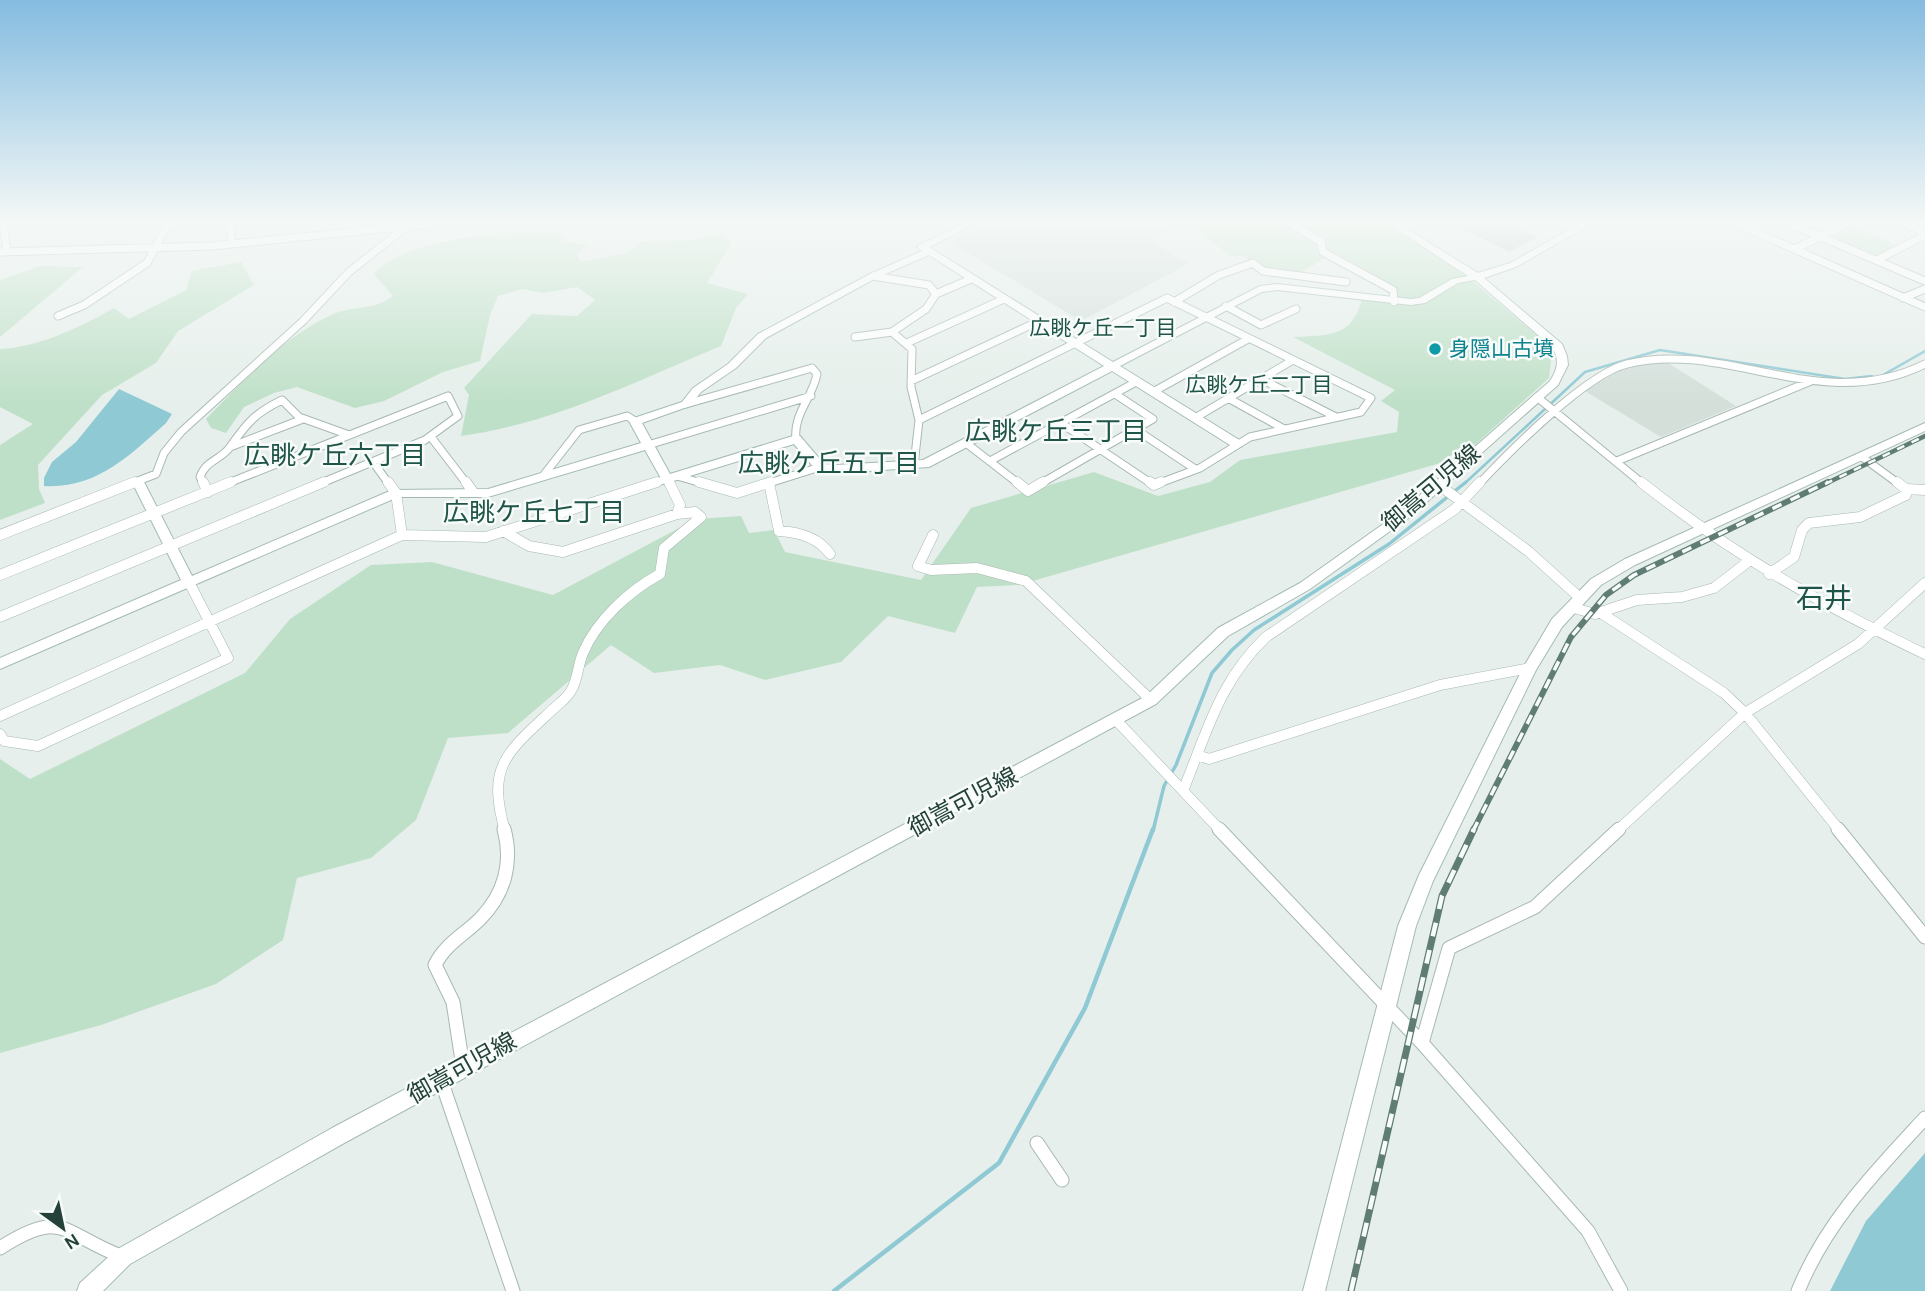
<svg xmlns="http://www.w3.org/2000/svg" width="1925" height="1291" viewBox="0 0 1925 1291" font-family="Karla,'Noto Sans JP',sans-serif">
  <rect width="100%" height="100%" fill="#e6efeb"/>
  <!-- built -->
  <path fill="#d4dfda" d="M982,222H1182L1151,240L1188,264L1081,321L948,241L976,230Z
    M1665,361L1736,406L1661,437L1585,391L1623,368Z"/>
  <!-- green -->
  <path fill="#bfe0c8" d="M1201,222H1380L1413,240L1471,280L1540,338L1552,353L1549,378L1467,452L1459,448L1444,462L1019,585L977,587L955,633L888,616L841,662L765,680L720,665L654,673L611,645L508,733L448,738L416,820L371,858L297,878L283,940L216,984L101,1025L0,1053V759L30,779L245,673L290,619L371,565L432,562L553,595L696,519L741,516L749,533L774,530L785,552L921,580L971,508L1094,472L1158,496L1210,482L1240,460L1397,432L1399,412L1381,401L1395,390L1293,337C1328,335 1352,338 1362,299L1394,302L1393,290L1329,255L1298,275L1263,271L1244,256H1230L1201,234Z
    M1850,225L1896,245L1874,257L1827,237Z
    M561,231L565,241L587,245L577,254L581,262L626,253L643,241L691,240L722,233L732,242L707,283L748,294L736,308L721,346C636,381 552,424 461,436L469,395L464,388L532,314L577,316L595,300L577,287L543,293L522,289L498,296L490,315L480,361L443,372L384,401L355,408L297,387L274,393L244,407L226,433L211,428L206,419C243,381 282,338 331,315C352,305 374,311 393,296L374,274C409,236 511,231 561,231Z
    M241,262L254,285L178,331L156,363L102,395L38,465L39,489L45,503L0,520V445L33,424L0,407V349C40,347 80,327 114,308L129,319L186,290L192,271Z
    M40,266L83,267L0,337V280Z"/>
  <!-- water -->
  <path fill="#8ec9d4" d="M119,389L172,414L166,423C129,456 96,489 44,486V478L52,462L76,442Z
    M1925,1153V1291H1830L1866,1221Z"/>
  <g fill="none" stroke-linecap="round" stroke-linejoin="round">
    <!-- stream-far2 -->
    <path stroke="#8ec9d4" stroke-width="2.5" d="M1883,375L1925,351
      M1464,484L1585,372L1660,350L1845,379L1872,376"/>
    <!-- stream-far1 -->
    <path stroke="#8ec9d4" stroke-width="3.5" d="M1153,831L1164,786L1176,765L1212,673L1232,650L1254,630L1389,544L1466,482"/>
    <!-- stream -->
    <path stroke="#8ec9d4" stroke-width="4.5" d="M834,1291L999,1163L1085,1008L1153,829"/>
  </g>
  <!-- building -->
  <path fill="#bbcac4" d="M1449,222H1506L1538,237L1509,252Z"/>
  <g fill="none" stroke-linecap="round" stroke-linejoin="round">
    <!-- street-far2 casing -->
    <g stroke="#a8b8b2" stroke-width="9">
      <path id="street-far2" d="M3,222L7,251
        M231,222V243
        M1289,222L1321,242L1323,252L1393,290L1394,302
        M1733,222L1925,307
        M1786,222L1925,281
        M1900,222L1925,232
        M1795,249L1850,222
        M0,252L212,246L451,222
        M1877,260L1925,235
        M873,276L929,285L936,294
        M1903,298L1925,289
        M1174,302L1219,275L1253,263L1263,271L1346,282
        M1226,306L1261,325L1296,309
        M58,316L84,305L147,263L169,222
        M855,337L892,332
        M909,342L1004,299
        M1261,379L1336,417
        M911,381L1039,321
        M1153,392L1248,339
        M1537,397L1643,484
        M1228,398L1284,429
        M686,404L812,368L817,374C813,397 793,414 796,439
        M1195,418L1293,360
        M919,420L911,387L912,349L892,332L926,309L936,294L971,279
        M1061,423L1152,484
        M1135,429L1195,469
        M431,437L467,484
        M966,443L1019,484
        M648,445L811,396
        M230,447L303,419
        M1862,457L1899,484
        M990,461L1136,382
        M1617,461L1811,381
        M373,462L389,484
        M914,465L919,420L1167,298L1371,398L1361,412L1250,437L1200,468L1157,484
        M543,476L579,430L627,416L635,421
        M677,476L705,484
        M130,484L156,474L164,453L181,432L303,321L349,272L412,222
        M204,484L200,477C206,460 221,460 230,447C247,423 255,413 282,400L299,417L349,435
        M226,484L448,396L458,416L425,440L319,484
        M651,484L667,479L669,484
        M766,484L820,467
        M1040,484L1153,419L1115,394
        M1479,484C1509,452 1586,374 1627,364C1725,339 1821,416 1925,364"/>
    </g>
    <!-- street-far1 casing -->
    <g stroke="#a8b8b2" stroke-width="11">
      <path id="street-far1" d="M203,482L208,492
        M388,482L396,493L402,535
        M466,482L473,492
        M669,482L680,505L677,514
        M699,482L737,493L771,482
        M1017,482L1028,491L1043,482
        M1150,482L1154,485L1161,482
        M1641,482C1733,555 1820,604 1925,654
        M1897,482L1906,489L1925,490
        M769,483L779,531C799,532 818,537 830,554
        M1439,485L1528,551L1579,597
        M503,531L529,546L563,552L677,514L695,512L701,517L664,548L660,574C629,591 597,620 583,653C578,664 578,678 572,689C568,698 557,705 550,712C505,754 487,767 505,831
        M0,535L135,482
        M933,535L918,566L931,570L977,568L1026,581L1151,700
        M1769,574L1794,557L1802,530L1809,523L1860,517L1906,495V489
        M0,575L231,482
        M1571,607L1595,614L1637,600L1682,597L1714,588L1749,561
        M1601,613L1724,693L1745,713L1840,831
        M0,617L324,482
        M0,716L402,535L486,537L657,482
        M1115,719L1221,831
        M0,734L4,741L38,746L228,658L189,582
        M1197,755C1214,710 1230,671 1266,637L1455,509L1480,482
        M1183,791L1197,755L1209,759L1440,685L1530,668
        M1617,831L1745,713L1858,644L1925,583"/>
    </g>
    <!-- street casing -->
    <g stroke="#a8b8b2" stroke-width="15">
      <path id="street" d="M1219,829L1422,1043L1588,1231L1621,1291
        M1838,829L1925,937
        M1422,1043L1449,948L1535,907L1619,829
        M463,1067L453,1002L435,965C445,944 464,935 480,919C505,894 513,862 504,829
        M441,1080L513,1291
        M1037,1143L1062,1180
        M0,1248C64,1207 62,1234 123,1257
        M1798,1291C1826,1222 1875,1172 1925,1118"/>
    </g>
    <!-- secondary casing -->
    <g stroke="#a4bbb3" stroke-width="2">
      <path id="secondary" d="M967,222H979L929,247L1113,362L1260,286L1277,284L1411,299L1419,298L1452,279L1468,276L1385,222H1396L1478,273L1510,263L1583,222H1595L1516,267L1484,278L1562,344L1567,356L1568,365L1558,385L1411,516L1310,589L1228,636L1156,704L346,1142L130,1264L103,1291H77L80,1283L116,1250L332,1128L1146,696L1218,628L1300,583L1403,510L1550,381C1558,369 1559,360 1553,348L1475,280L1458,283L1425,303L1411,305L1277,290L1262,292L1120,366L1241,441V447H1233L1112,371L929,467L836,473L816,470L794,444L667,483L663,482L645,450L488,497H398L0,669V658L181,580L132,482L134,479H142L144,482L192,576L392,490L488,489L641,443L629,421L631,419L682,402L693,388L728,364L758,334L870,274L922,251L917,247L919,245ZM929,255L1104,366L923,460L836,465L824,464L800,436L796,435L670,474L642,423L690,406L701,392L736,368L766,338L876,278Z
        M1925,423V431L1635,565L1601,585L1562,627L1536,670L1433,881L1416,926L1325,1291H1303L1398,926L1419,875L1523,668L1552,619L1591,579L1625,559Z"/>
    </g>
    <!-- street-far2 -->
    <use href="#street-far2" stroke="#fff" stroke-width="7"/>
    <!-- street-far1 -->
    <use href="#street-far1" stroke="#fff" stroke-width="10"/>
    <!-- street -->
    <use href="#street" stroke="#fff" stroke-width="13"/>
    <!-- secondary -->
    <use href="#secondary" fill="#fff" fill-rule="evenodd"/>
    <!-- rail-far2 casing -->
    <g stroke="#5f7d75" stroke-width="4.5">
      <path id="rail-far2" d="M1825,484L1925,436"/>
    </g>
    <!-- rail-far1 casing -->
    <g stroke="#5f7d75" stroke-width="6">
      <path id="rail-far1" d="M1473,831L1571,637L1606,595L1634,575L1828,482"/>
    </g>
    <!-- rail casing -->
    <g stroke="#5f7d75" stroke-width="7">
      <path id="rail" d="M1351,1291L1442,896L1474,829"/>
    </g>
    <!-- rail-far2 -->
    <use href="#rail-far2" stroke="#f7fbf9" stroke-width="2.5" stroke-dasharray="8" stroke-linecap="butt"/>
    <!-- rail-far1 -->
    <use href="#rail-far1" stroke="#f7fbf9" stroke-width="3.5" stroke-dasharray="10" stroke-linecap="butt"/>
    <!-- rail -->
    <use href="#rail" stroke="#f7fbf9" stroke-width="4.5" stroke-dasharray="14" stroke-linecap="butt"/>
  </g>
  <!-- sky -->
  <linearGradient id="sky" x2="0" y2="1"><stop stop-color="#84bce0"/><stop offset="0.55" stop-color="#f4f8f6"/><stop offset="1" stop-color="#f4f8f6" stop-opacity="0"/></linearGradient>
  <rect width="1925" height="403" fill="url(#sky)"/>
  <!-- markers -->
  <circle fill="#0f9aa8" stroke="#f7fbf9" stroke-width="2.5" cx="1435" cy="349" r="7"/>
  <g text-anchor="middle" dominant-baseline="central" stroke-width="5" stroke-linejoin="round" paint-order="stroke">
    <!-- far-neighbourhood labels -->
    <g font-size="21" fill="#1f5548" stroke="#f7fbf9">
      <text x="1103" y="328">広眺ケ丘一丁目</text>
      <text x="1259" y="385">広眺ケ丘二丁目</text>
    </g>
    <!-- far-culture labels -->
    <g font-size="21" fill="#0d838f" stroke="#f7fbf9" text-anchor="start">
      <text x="1449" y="349">身隠山古墳</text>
    </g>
    <!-- street labels -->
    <g font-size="24" fill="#24423a" stroke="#f7fbf9">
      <text transform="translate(1431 488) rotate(-40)">御嵩可児線</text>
      <text transform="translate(963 802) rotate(-28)">御嵩可児線</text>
      <text transform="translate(462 1068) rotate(-29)">御嵩可児線</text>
    </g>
    <!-- neighbourhood labels -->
    <g font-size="26" fill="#1f5548" stroke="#f7fbf9">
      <text x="1056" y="431">広眺ケ丘三丁目</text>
      <text x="335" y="455">広眺ケ丘六丁目</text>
      <text x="829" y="463">広眺ケ丘五丁目</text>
      <text x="534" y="512">広眺ケ丘七丁目</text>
    </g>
    <!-- quarter labels -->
    <g font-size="28" fill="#1f5548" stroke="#f7fbf9">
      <text x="1824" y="598">石井</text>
    </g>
  </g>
  <!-- north arrow -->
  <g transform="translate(63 1228) rotate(147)" stroke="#f7fbf9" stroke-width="5" paint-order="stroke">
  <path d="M0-5L12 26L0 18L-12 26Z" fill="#24423a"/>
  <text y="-10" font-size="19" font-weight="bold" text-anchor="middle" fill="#24423a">N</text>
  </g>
</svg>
